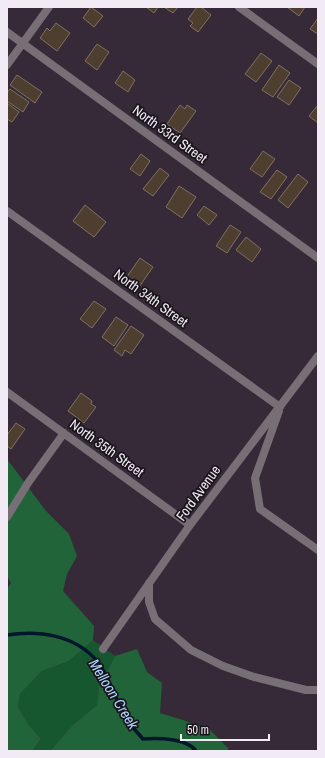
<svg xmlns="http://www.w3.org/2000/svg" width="325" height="758" viewBox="0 0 325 758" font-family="'Archivo Narrow',sans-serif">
  <rect width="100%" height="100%" fill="#362938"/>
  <!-- green -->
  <path fill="#175730" d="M93,640L115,656L99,687L97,705L72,726L50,751H32L41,739L28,724L18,707L20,694L42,671L69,661Z"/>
  <!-- forest -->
  <path fill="#22643a" d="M7,459L46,511L69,534L77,556L67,574L63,591L94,626L93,640L69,661L42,671L20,694L18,707L28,724L41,739L32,751H7V589L11,583L7,576Z
    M137,649L147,672L162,683L160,713L183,720L210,730L228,748V751H50L72,726L97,705L99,687L115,656Z"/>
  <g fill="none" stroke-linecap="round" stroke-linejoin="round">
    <!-- stream -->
    <path stroke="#00162d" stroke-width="3.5" d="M7,635C39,630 75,635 97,661C108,674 116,701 126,718C130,725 137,732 143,739C158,738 187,738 196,751"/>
  </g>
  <!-- building -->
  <path fill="#4d3e30" stroke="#817161" d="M91,7L103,16L94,27L83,18Z
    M146,7H158L154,13Z
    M164,7H178L173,13Z
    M197,7H201L211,15L198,32L190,26L193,23L188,19Z
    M287,7H305L299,16Z
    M318,18V34L310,29Z
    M56,23L70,33L57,51L40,38L47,28L50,31Z
    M97,44L109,52L97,70L85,61Z
    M261,53L272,61L256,82L245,74Z
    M279,65L290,73L273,97L262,90Z
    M123,71L135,80L128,92L115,83Z
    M17,75L42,92L35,103L10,85Z
    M289,80L301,88L289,105L277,97Z
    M10,89L29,102L23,112L7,101V93Z
    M7,103L19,112L12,122L7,119Z
    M180,105L185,109L187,105L196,111L180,133L167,124Z
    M318,105V123L309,116Z
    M263,151L275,159L262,177L250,169Z
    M141,154L150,161L140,176L130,169Z
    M160,168L169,175L153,196L143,189Z
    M277,170L287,177L271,199L260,192Z
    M298,174L308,182L288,208L278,200Z
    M179,186L196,197L182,218L166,207Z
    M85,205L106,222L94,237L73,221Z
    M204,206L217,215L209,225L197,215Z
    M230,225L241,232L227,253L216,246Z
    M246,237L261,249L252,262L236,250Z
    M140,258L153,267L139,287L126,278Z
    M94,301L106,309L92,328L80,319Z
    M116,317L128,325L114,346L102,337Z
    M131,326L144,335L131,354L125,350L122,356L114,350Z
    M81,393L92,401L91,404L96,407L84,423L68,411Z
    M16,423L25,429L11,449L7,446V435Z"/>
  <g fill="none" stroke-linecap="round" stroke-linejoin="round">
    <!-- minor -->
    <path stroke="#776f75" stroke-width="8" d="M239,7L318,64
      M7,32L318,258
      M7,65L49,7
      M7,211L280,407
      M7,392L190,525
      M279,411L255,478L260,509L318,550
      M7,517L28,483L64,433
      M149,583V602L155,619L191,650L223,666L254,677L306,690H318
      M103,649L190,525L318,356"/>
  </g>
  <g text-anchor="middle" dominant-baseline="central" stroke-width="3.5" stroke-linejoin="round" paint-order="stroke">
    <!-- street labels -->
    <g font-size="14" fill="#f2eaf4" stroke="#1a141b">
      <text transform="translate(170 134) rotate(36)">North 33rd Street</text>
      <text transform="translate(151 298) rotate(36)">North 34th Street</text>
      <text transform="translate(107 448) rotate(36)">North 35th Street</text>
      <text transform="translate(198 493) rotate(-54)">Ford Avenue</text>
    </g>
    <!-- water labels -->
    <g font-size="15" font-style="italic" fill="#a9d3fe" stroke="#1a141b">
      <text transform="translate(114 694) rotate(58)">Melloon Creek</text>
    </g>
  </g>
  <!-- border -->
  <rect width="325" height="758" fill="none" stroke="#f2eaf4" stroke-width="16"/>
  <!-- scale -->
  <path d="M181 734v6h88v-6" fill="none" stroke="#f2eaf4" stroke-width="2"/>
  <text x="187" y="734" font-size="12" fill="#f2eaf4" stroke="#1a141b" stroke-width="3" paint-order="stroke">50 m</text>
</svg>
